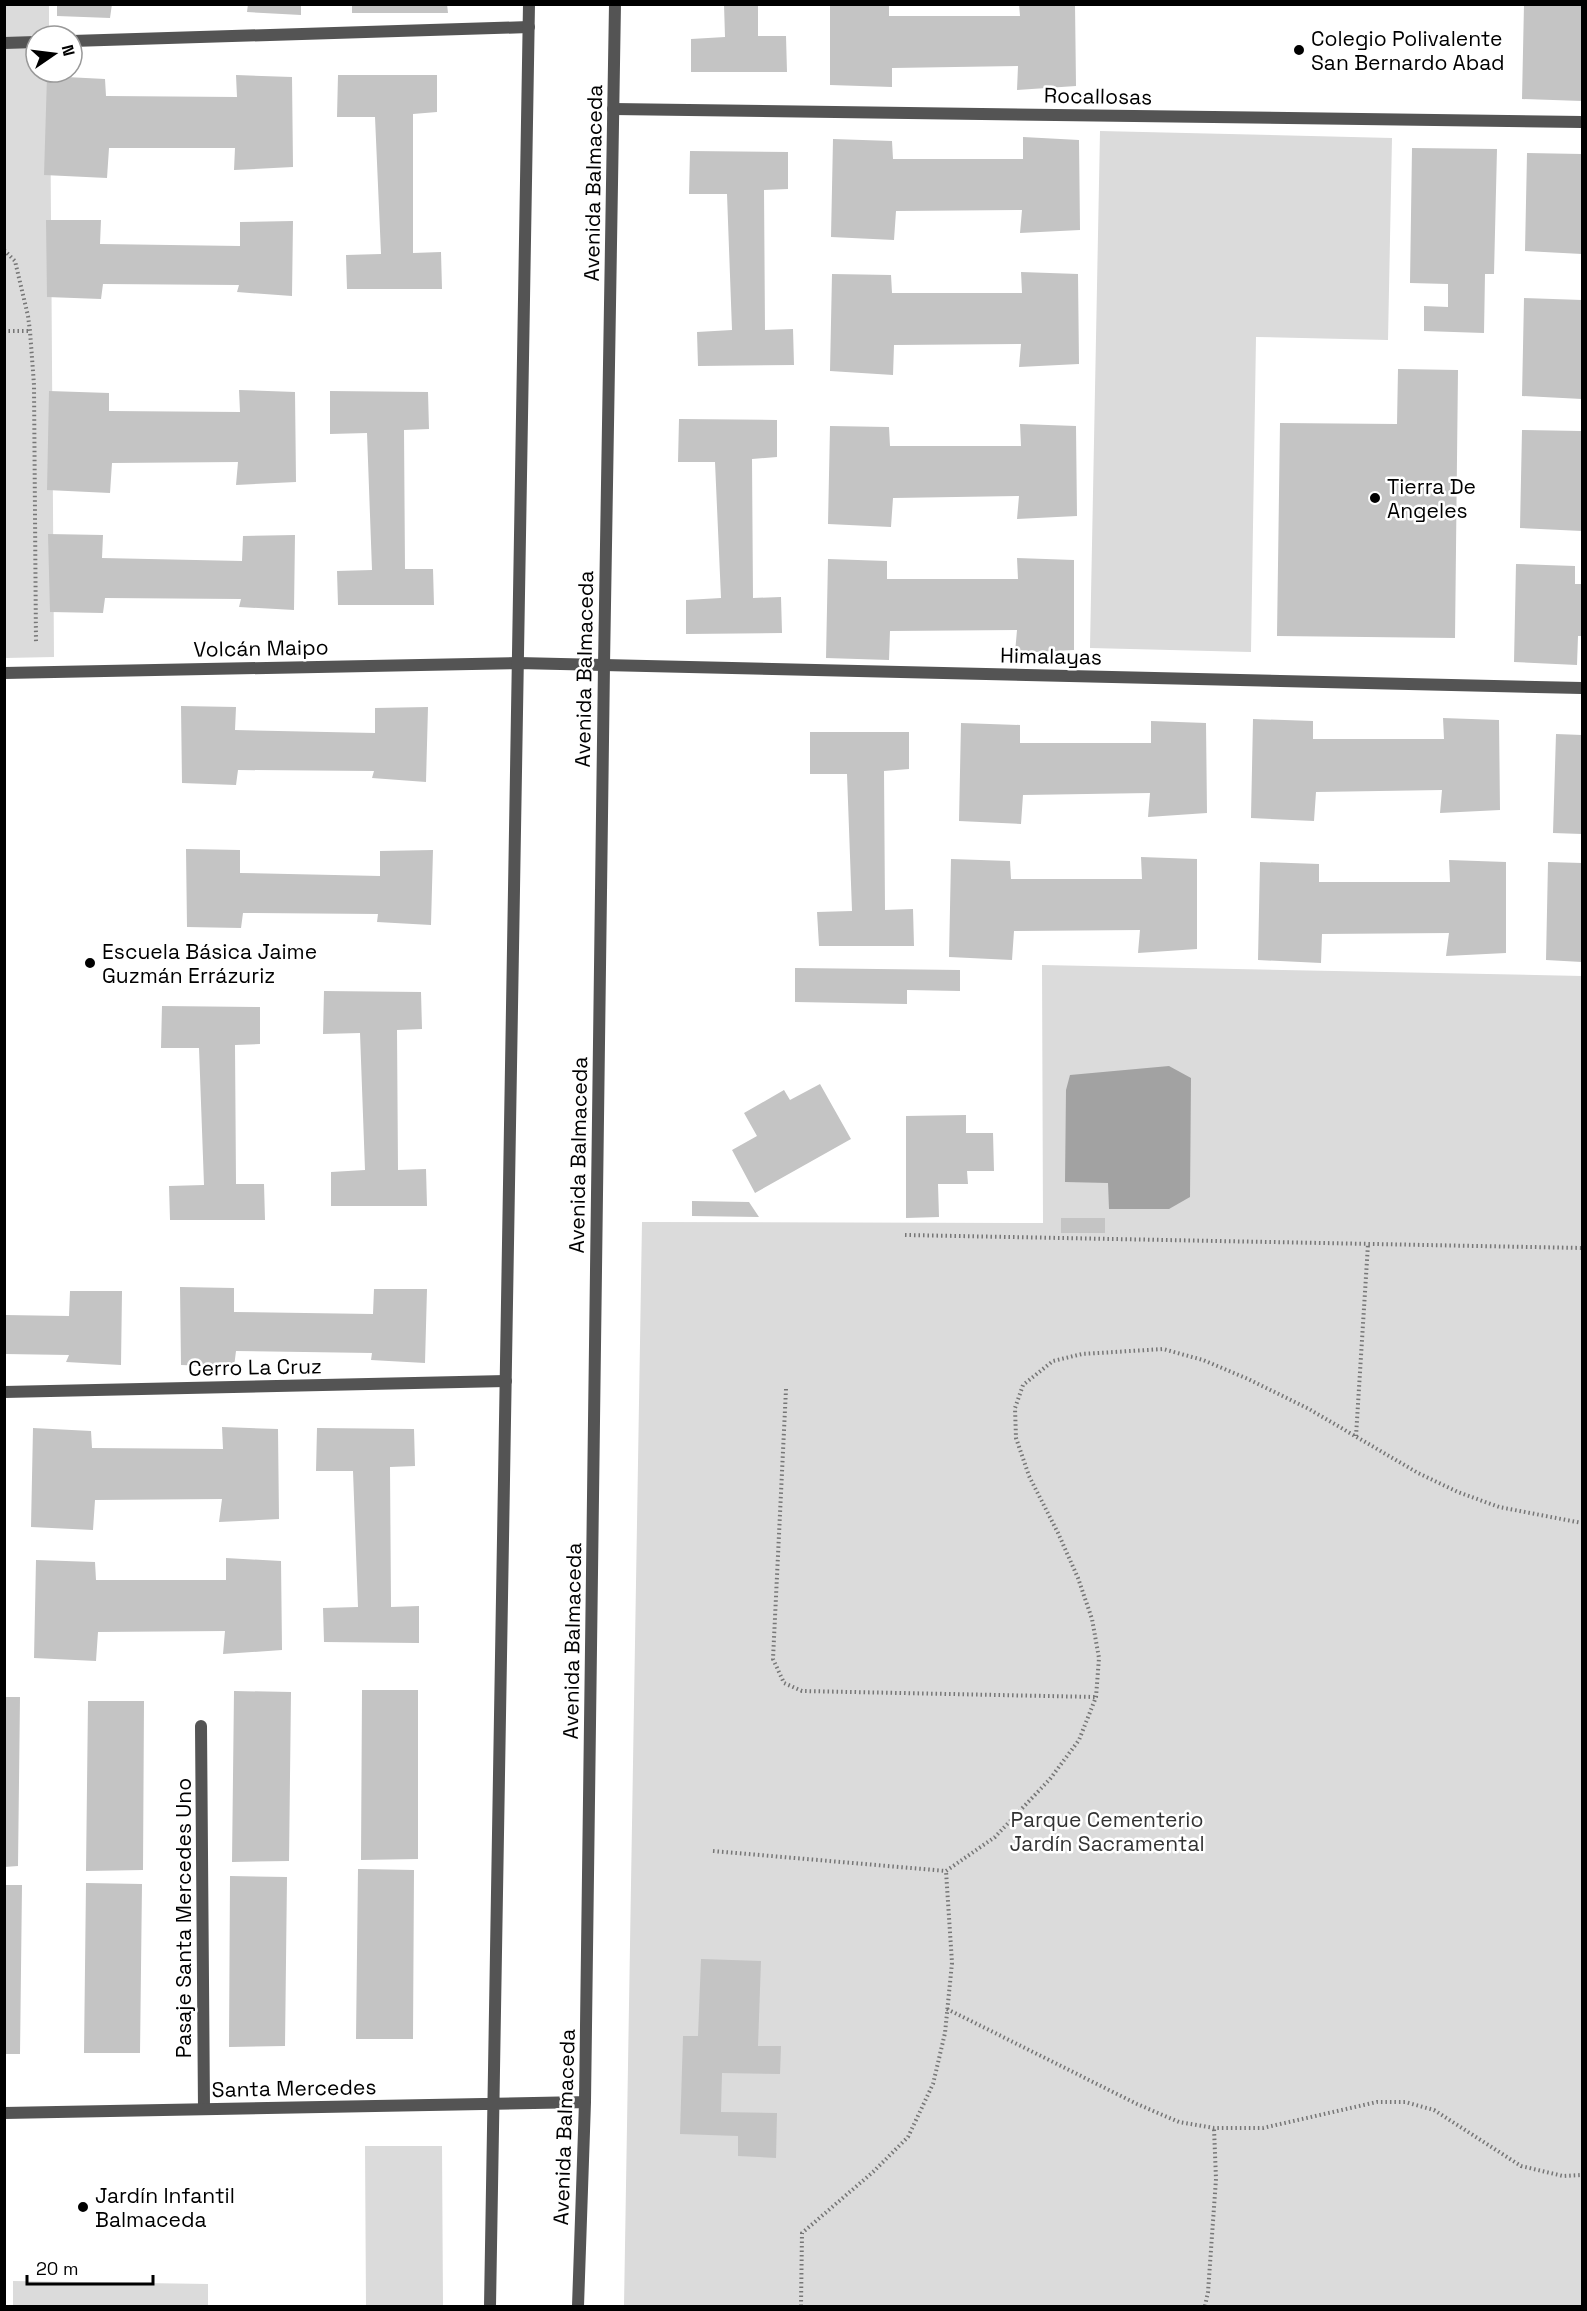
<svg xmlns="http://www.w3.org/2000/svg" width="1587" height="2311" viewBox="0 0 1587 2311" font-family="'Space Grotesk',sans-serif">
  <rect width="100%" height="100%" fill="#fff"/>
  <!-- green -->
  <path fill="#dbdbdb" d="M5,5H49V36H36V72H50L54,657L5,658Z
    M1100,131L1392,138L1388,340L1256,337L1251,652L1090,648Z
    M1042,965L1582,976V2306H624L642,1222L1043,1223Z
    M365,2146H442L443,2306H366Z
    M13,2281L208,2284V2306H13Z"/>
  <!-- water -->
  <path fill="#a2a2a2" d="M1169,1066L1191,1078L1190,1197L1169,1209H1109L1108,1183L1065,1182L1066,1090L1070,1075Z"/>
  <!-- building -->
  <path fill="#c4c4c4" d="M57,4H112L110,18L57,16Z
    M248,4H301V15L247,12Z
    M352,4H447L448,13H352Z
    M724,4H758V36H786L787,72H691V39L725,37Z
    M830,4H889V16H1020L1019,4H1075L1076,86L1017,90L1018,66L892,68V87L830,85Z
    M1524,4H1582V101L1522,99Z
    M236,75L292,77L293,167L234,170L235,148H109L107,178L44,175L47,76L105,79L106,96L237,97Z
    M338,75H437V112L413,114V253L441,252L442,289H347L346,255L381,254L375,117H337Z
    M1023,137L1079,140L1080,230L1020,233L1022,210L896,211L894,240L831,237L833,139L892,141L893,159H1023Z
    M1412,148L1497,149L1494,274H1485L1484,333L1424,331V306L1448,307V284L1410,283Z
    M690,151L788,152V189L764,190L765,330L793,329L794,365L698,366L697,332L732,330L727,194H689Z
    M1527,153L1582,154V254L1525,251Z
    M46,220H101L100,244L240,246V222L293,221L292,296L237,292L239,285L103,284L101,299L47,297Z
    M1021,272L1078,274L1079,364L1019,367L1021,344L894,345L893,375L830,371L832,274L891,275L892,293H1022Z
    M1524,298L1582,300V399L1522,396Z
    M1398,369L1458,370L1455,638L1277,636L1280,423L1397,424Z
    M239,390L295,392L296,482L236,485L238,462L112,463L110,493L47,490L49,391L109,393V411L240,412Z
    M330,391L428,392L429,429L404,430L405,569H433L434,605H338L337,571L372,570L367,433L330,434Z
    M679,419L777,420V457L752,459L753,598L781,597L782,633L686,634V600L721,598L715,462H678Z
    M1020,424L1076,426L1077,516L1017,519L1019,496L893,498L891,527L828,524L830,426L889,427L890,446H1021Z
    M1522,430L1581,431L1582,531L1520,528Z
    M48,534L103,535L102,558L242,561L243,536L295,535L294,610L239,607L241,599L105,598L103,613L50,612Z
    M1017,558L1074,560V650L1015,653L1017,630L890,631L889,660L826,658L828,559L887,561V579H1018Z
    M1516,564L1575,566V584H1582V636H1578L1577,665L1514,662Z
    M181,706L236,707L235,730L375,733V708L428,707L426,782L372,778L374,771L238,770L236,785L182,783Z
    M1443,718L1499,720L1500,810L1440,813L1442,790L1316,792L1314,821L1251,818L1253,719L1313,721V739H1444Z
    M1151,721L1206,723L1207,813L1148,817L1150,793L1023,795L1021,824L959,821L961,723L1020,725V743H1151Z
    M810,732H909V769L884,771L885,910L913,909L914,946H819L817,912L852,911L847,774H810Z
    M1556,734L1582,735V834L1553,833Z
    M186,849L240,850V873L380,876V851L433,850L431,925L377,922L378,914L243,913L241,928L187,927Z
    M1141,857L1197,859V949L1138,953L1140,930L1014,931L1012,960L949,957L951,859L1010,861L1011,879H1142Z
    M1449,860L1506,862V953L1446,956L1449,933L1322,934L1321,963L1258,960L1260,862L1319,864V882H1450Z
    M1548,862L1582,863V962L1546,960Z
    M795,968L960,970V991L907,990V1004L795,1002Z
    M324,991L421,992L422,1029L397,1030L398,1170L426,1169L427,1206H331V1172L365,1170L360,1033L323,1034Z
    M162,1006L260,1007V1044L235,1045L236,1184H264L265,1220H170L169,1186L204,1185L199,1048H161Z
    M820,1084L851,1139L755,1193L732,1150L757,1136L744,1113L784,1090L790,1100Z
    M966,1115V1133H993L994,1171H967L968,1184H938L939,1217L906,1218V1116Z
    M692,1201L749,1202L759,1217L692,1216Z
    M1061,1218H1105V1233H1061Z
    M180,1287L234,1288V1312L373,1314L374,1289H427L425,1363L371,1360L372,1353L236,1351L234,1367L181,1365Z
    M70,1291H122L121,1365L66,1362L69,1355L5,1354V1315L69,1316Z
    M222,1427L278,1429L279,1519L219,1522L222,1499L95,1500L93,1530L31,1527L33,1428L91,1431L92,1448L223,1449Z
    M317,1428L414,1429L415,1466L390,1467L391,1607L419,1606V1643L324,1642L323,1608L358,1607L353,1471H316Z
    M226,1558L281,1561L282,1650L223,1654L225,1631L98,1632L96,1661L34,1658L36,1560L95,1562L96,1580H226Z
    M362,1690H418V1859L361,1860Z
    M234,1691L291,1692L289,1861L232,1862Z
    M4,1697H20L18,1866L4,1867Z
    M88,1701H144L143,1870L86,1871Z
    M358,1869L414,1870L413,2039H356Z
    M230,1876L287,1877L285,2046L229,2047Z
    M86,1883L142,1884L140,2053H84Z
    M4,1885H22L20,2054H4Z
    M701,1959L761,1961L758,2046H781L780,2074L722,2073L721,2112L777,2113L776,2158L738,2156V2136L680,2134L683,2036H698Z"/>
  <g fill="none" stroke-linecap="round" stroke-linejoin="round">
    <!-- path -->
    <path stroke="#767676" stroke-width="4" stroke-dasharray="1.5 3" stroke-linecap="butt" d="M4,250L15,261L28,316L30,331L34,385L36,644
      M4,331H30
      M905,1235L1582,1248
      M786,1389L773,1659L784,1683L802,1691L1096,1697
      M1356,1436L1368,1244
      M713,1851L946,1871L995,1837L1050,1779L1079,1740L1096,1697L1099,1658L1092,1619L1078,1578L1058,1533L1029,1476L1016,1438L1015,1408L1023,1385L1053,1361L1082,1354L1163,1349L1203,1360L1248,1379L1309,1409L1418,1473L1458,1492L1499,1507L1582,1523
      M947,2009L1137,2104L1179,2122L1214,2128H1263L1377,2102H1405L1434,2110L1521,2166L1563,2176L1582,2175
      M801,2306L802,2233L873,2172L908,2137L933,2084L945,2033L952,1963L946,1871
      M1205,2306L1208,2292L1216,2179L1214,2128"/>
    <!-- minor -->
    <path stroke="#545454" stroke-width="12" d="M72,41L529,27
      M4,43L36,42
      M613,109L1582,122
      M4,673L518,663L1582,688
      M4,1392L506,1381
      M201,1726L204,2109"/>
    <!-- tertiary -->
    <path stroke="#545454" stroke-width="12" d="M4,2113L585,2102
      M490,2306L529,4
      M578,2306L585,2102L604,665L615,4"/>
  </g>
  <!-- markers -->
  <g fill="#000" stroke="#fff" stroke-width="2">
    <circle cx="1299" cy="50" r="6"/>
    <circle cx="1375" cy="498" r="6"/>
    <circle cx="90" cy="963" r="6"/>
    <circle cx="83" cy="2207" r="6"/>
  </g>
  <g text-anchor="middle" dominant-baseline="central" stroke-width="5" stroke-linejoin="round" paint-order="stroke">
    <!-- poi labels -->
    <g font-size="21" fill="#000" stroke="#fff" text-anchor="start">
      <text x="1311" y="38">Colegio Polivalente<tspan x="1311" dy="24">San Bernardo Abad</tspan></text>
      <text x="1387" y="486">Tierra De<tspan x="1387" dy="24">Angeles</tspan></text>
      <text x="102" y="951">Escuela Básica Jaime<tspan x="102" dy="24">Guzmán Errázuriz</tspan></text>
      <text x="95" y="2195">Jardín Infantil<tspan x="95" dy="24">Balmaceda</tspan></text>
    </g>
    <!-- street labels -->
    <g font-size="21" fill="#000" stroke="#fff">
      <text transform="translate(1098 96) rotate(1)">Rocallosas</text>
      <text transform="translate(593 183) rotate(-89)">Avenida Balmaceda</text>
      <text transform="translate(261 648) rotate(-1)">Volcán Maipo</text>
      <text transform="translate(1051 656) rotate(1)">Himalayas</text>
      <text transform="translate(584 669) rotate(-89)">Avenida Balmaceda</text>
      <text transform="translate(578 1155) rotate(-89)">Avenida Balmaceda</text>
      <text transform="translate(255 1367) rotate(-1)">Cerro La Cruz</text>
      <text transform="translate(572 1641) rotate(-89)">Avenida Balmaceda</text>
      <text transform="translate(183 1918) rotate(-90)">Pasaje Santa Mercedes Uno</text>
      <text transform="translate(294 2088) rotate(-1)">Santa Mercedes</text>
      <text transform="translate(564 2127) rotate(-88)">Avenida Balmaceda</text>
    </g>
    <!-- park labels -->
    <g font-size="21" fill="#323232" stroke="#fff">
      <text x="1107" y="1819">Parque Cementerio<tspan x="1107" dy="24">Jardín Sacramental</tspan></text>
    </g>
  </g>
  <!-- border -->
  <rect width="1587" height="2311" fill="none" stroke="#000000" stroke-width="12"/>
  <!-- north arrow -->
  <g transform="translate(54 54) rotate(76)"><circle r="28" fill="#ffffff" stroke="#999999" stroke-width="1.5"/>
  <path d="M0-4.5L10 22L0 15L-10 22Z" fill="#000000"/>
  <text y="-9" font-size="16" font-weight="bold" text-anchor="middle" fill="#000000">N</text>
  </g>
  <!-- scale -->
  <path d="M27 2275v9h126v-9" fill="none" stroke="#000000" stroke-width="3"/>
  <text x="36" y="2275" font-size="18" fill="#000000" stroke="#ffffff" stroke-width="4.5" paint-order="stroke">20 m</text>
</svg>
